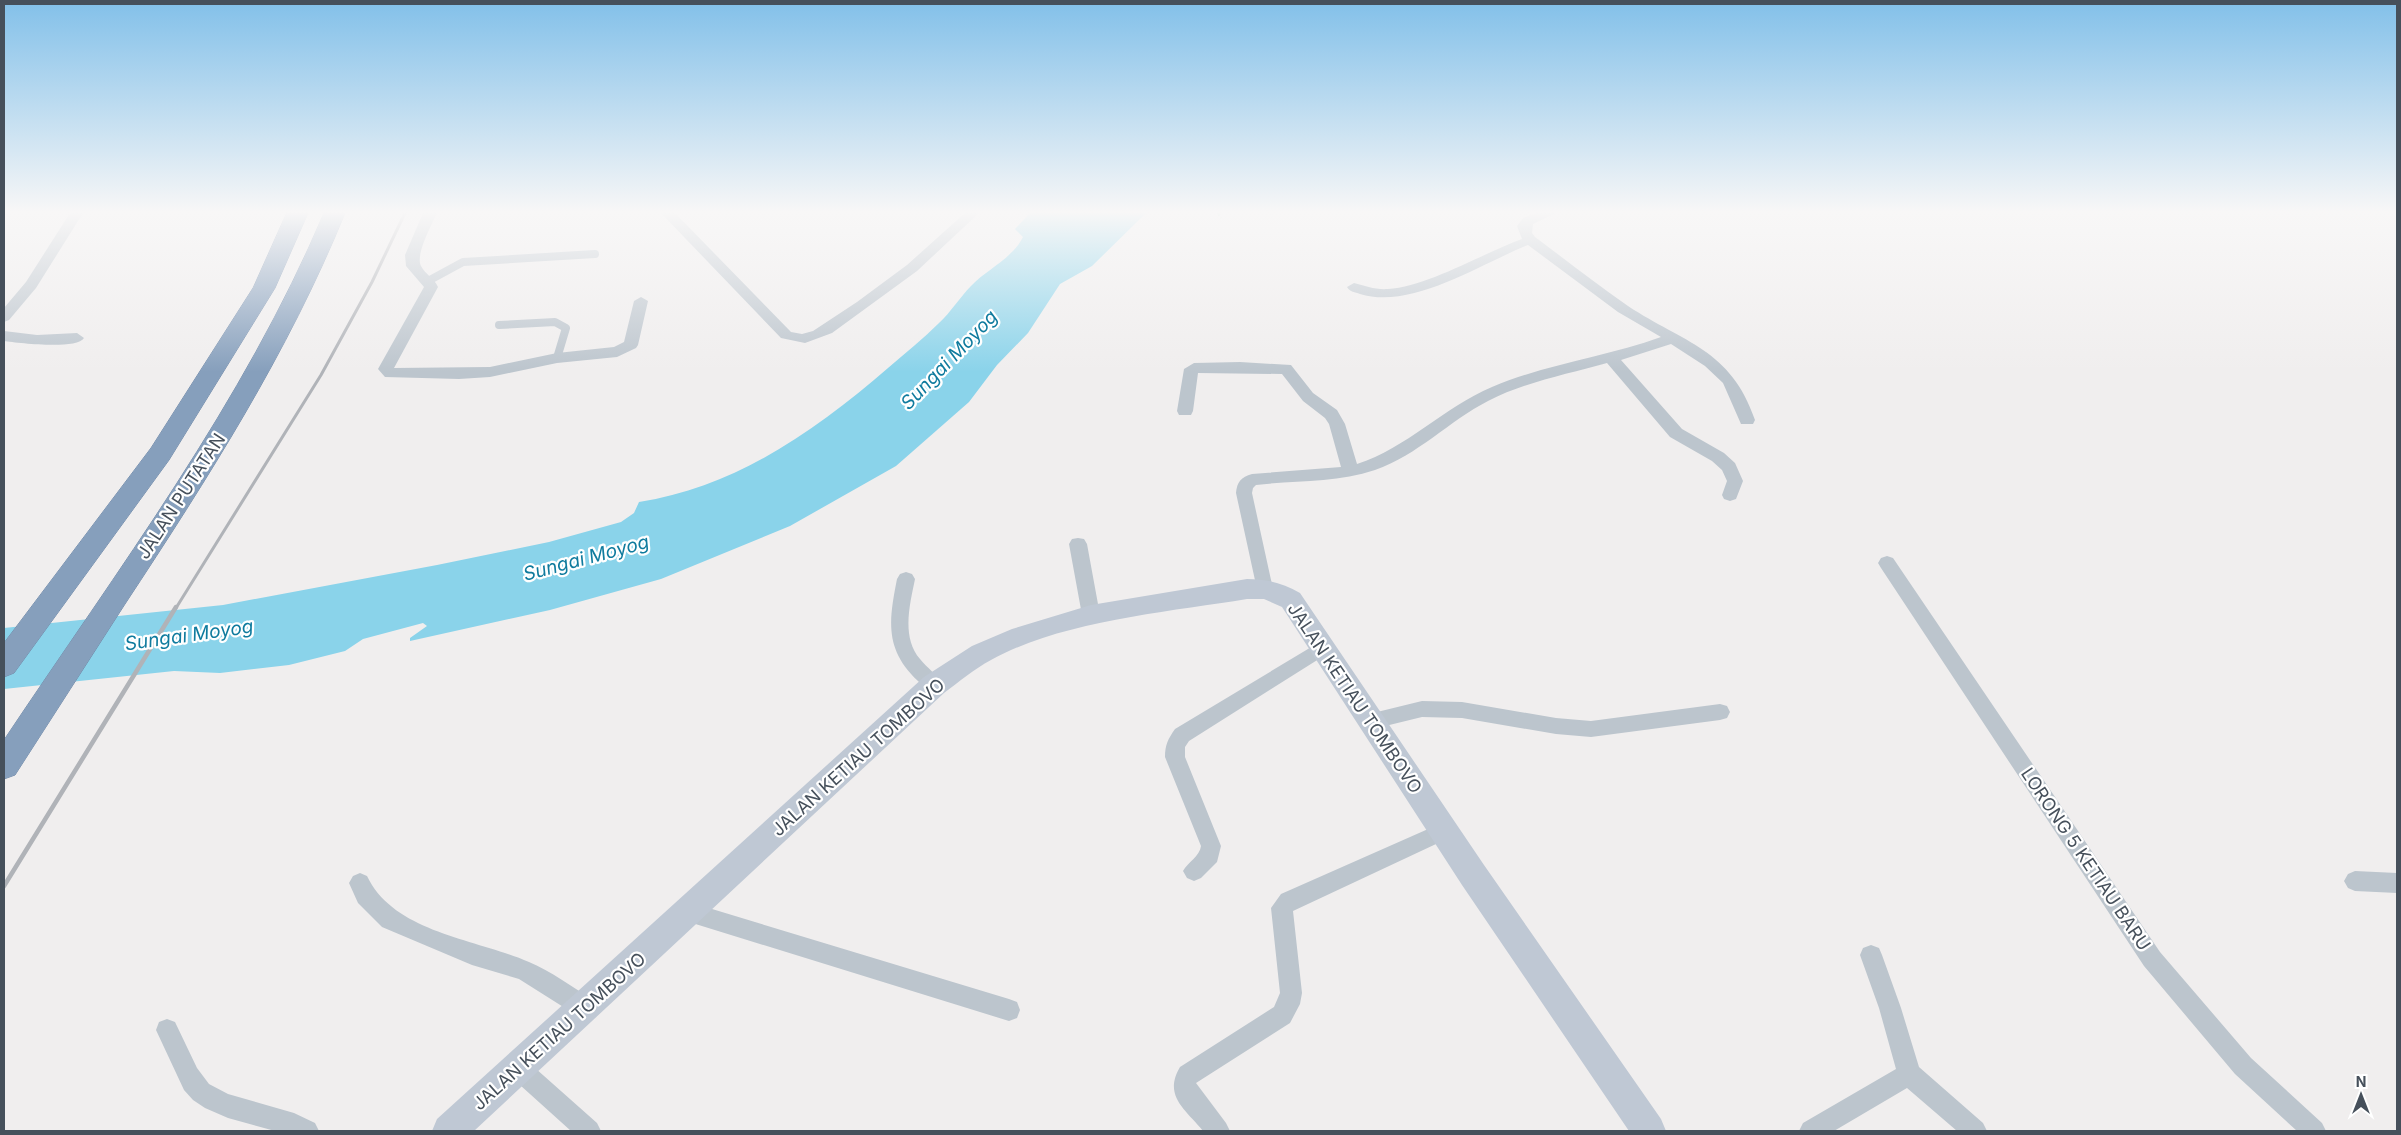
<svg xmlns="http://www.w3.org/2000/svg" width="2401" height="1135" viewBox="0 0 2401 1135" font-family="Inter,sans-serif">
  <rect width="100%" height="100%" fill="#f0eeee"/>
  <!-- water -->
  <path fill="#8ad3ea" d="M1030,213H1146L1092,266L1060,284L1028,333L997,365L969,402L896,466L790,526L661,579L550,610L410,641V638L427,626L423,623L363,639L345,651L289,665L220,673L174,671L4,689V628L223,605L437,565L549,542L621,522L634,513L639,502C736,487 815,431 888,368C905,353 923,339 939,323C951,312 960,297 971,286C987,269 1012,259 1023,237L1015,229Z"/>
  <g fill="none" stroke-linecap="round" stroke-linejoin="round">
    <!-- highway casing -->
    <g stroke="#728aa8" stroke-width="1">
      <path id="highway" d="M287,213H308L275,288L169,460L14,673L4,677V643L151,448L253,288Z
        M324,213H345C288,353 208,478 125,604C88,661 52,718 15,775L4,779V740C118,569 243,404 324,213Z"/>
    </g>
    <!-- path -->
    <path stroke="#75cba3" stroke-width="2.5" stroke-dasharray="3 2.5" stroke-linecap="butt" d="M1218,213L1221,218"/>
    <!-- lane -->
    <path stroke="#bcc5cd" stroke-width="8" d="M428,281L463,262L595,254
      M499,325L555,322L566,328L557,358"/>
    <!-- street -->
    <path fill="#bcc5cd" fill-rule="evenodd" d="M70,213H83L36,288L9,320L4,322V308L26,282Z
      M423,213H437C432,224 415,255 421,266C425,274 434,278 438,287L394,368L490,367L557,353L614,347L624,342L634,301L641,297L648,301L638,345L636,348L617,357L557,363L490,377L459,379L385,377L378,369L424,287L406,266L405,255Z
      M661,213H675L791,332L802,334L813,331L857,302L907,265L965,213H979L917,271L832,333L805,343L781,338Z
      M1536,213H1556L1533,224L1532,233L1535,237C1566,260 1596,284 1628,306C1684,343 1731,349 1755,420L1753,424H1741L1723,383L1705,366L1671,344L1621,360L1682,429L1724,453L1735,463L1743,481L1736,499L1730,501L1724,499L1722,495L1727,481L1722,470L1712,461L1670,437L1607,363C1568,374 1525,382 1488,401C1449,421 1418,455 1375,470C1337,483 1297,480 1256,485L1253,488L1252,493L1273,589L1270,594L1264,596L1258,594L1236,493C1237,482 1241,477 1252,474L1341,467L1329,424L1325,418L1303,401L1282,374L1198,373L1193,411L1191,415H1179L1177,411L1184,369L1194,363L1240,362L1291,365L1313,393L1337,410L1345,424L1357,464C1407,448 1444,407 1492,387C1546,364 1606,357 1661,337L1618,312L1528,245C1480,264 1412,310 1360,294C1355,292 1350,292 1347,287L1354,283C1365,286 1376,290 1388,289C1427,287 1483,253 1522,239L1517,226L1523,218Z
      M4,331L37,335L77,333L84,338C77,350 18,343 4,341Z
      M1078,538L1084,539L1087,544L1100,615L1097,620L1091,622L1085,620L1082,615L1069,544L1072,539Z
      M1887,556L1893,558L2160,952L2251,1058L2322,1123L2326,1131H2297L2235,1074L2144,966L1881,568L1878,563L1881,558Z
      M906,572L912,574L915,579C910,604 901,637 920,659C927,668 938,675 943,685L941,690C930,694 925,688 918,681C884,649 889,620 897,579L900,574Z
      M1323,640L1330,642L1332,647L1330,652L1189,741L1185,747V757L1221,846L1217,862L1201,878L1194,881L1187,878L1183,871C1188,862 1200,856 1201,846L1165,757C1165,745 1168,739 1175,729Z
      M1422,701L1462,702L1556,718L1591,721L1720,704L1727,706L1730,712L1727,718L1720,720L1591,737L1556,734L1462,718L1422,717L1373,729L1366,727L1363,721L1366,715L1373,713Z
      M1444,822L1451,825L1454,831L1451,837L1293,911L1302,993L1300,1004L1290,1023L1196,1083L1226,1123L1230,1131H1203C1185,1109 1163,1096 1180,1067L1274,1007L1280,993L1271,908L1281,894Z
      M2355,871L2397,873V893L2355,891L2348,888L2344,881L2348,874Z
      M360,873L367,876C394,933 477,939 529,962C551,971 572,987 592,999L595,1007L592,1015L584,1018L576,1015L519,979L472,965L382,927L358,903L349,883L353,876Z
      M689,902L1009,999L1017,1002L1020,1010L1017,1018L1009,1021L689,922L681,919L678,912L681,905Z
      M1871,945L1879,948L1882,955L1901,1008L1919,1067L1983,1123L1987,1131H1957L1907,1088L1834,1131H1799L1803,1123L1896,1069L1879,1008L1860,955L1863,948Z
      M167,1019L175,1022L197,1068L209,1084L228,1094L294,1113L315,1123L319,1131H275L228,1118L205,1108L193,1100L184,1090L156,1030L159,1022Z
      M518,1056L526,1060L597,1123L601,1131H571L510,1076L506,1068L510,1060Z"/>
    <!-- secondary -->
    <path fill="#bfc8d4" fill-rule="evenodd" d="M1247,579C1267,579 1283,583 1300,593L1484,865L1661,1119L1666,1131H1629L1462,885L1282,607L1264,599H1247C1168,612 1061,621 991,660C974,669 959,682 944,693L474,1131H432L437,1119L924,677L972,646L1012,629L1091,605Z"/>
    <!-- highway -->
    <use href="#highway" fill="#869fbc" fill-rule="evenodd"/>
    <!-- rail-far1 -->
    <path stroke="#b0b3b8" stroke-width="3" d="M176,608L321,375L372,282L405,213"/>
    <!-- rail -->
    <path stroke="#b0b3b8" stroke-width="4.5" d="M4,886L176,607"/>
  </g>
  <!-- sky -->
  <linearGradient id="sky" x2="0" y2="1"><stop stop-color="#82c0e9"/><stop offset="0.57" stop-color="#f8f7f7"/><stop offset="1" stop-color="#f8f7f7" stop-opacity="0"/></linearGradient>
  <rect width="2401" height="372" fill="url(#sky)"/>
  <g text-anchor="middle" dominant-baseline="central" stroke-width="4.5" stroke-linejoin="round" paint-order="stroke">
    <!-- street labels -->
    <g font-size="18" fill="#46505b" stroke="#fff">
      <text transform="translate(181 496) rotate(-57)">JALAN PUTATAN</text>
      <text transform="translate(1355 698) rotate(56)">JALAN KETIAU TOMBOVO</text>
      <text transform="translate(858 757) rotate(-42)">JALAN KETIAU TOMBOVO</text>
      <text transform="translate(2086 859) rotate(56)">LORONG 5 KETIAU BARU</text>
      <text transform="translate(559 1031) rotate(-42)">JALAN KETIAU TOMBOVO</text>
    </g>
    <!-- water labels -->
    <g font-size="19" font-style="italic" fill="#0f7b9e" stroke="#fff">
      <text transform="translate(949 360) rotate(-46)">Sungai Moyog</text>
      <text transform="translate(586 558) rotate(-15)">Sungai Moyog</text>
      <text transform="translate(189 635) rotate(-8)">Sungai Moyog</text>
    </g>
  </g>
  <!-- border -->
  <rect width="2401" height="1135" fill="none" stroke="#46505b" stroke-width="10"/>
  <!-- north arrow -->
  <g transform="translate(2361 1095)" stroke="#ffffff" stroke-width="4" paint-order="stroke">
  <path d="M0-4L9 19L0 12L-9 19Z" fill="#46505b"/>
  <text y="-8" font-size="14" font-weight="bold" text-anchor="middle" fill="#46505b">N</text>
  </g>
</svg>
